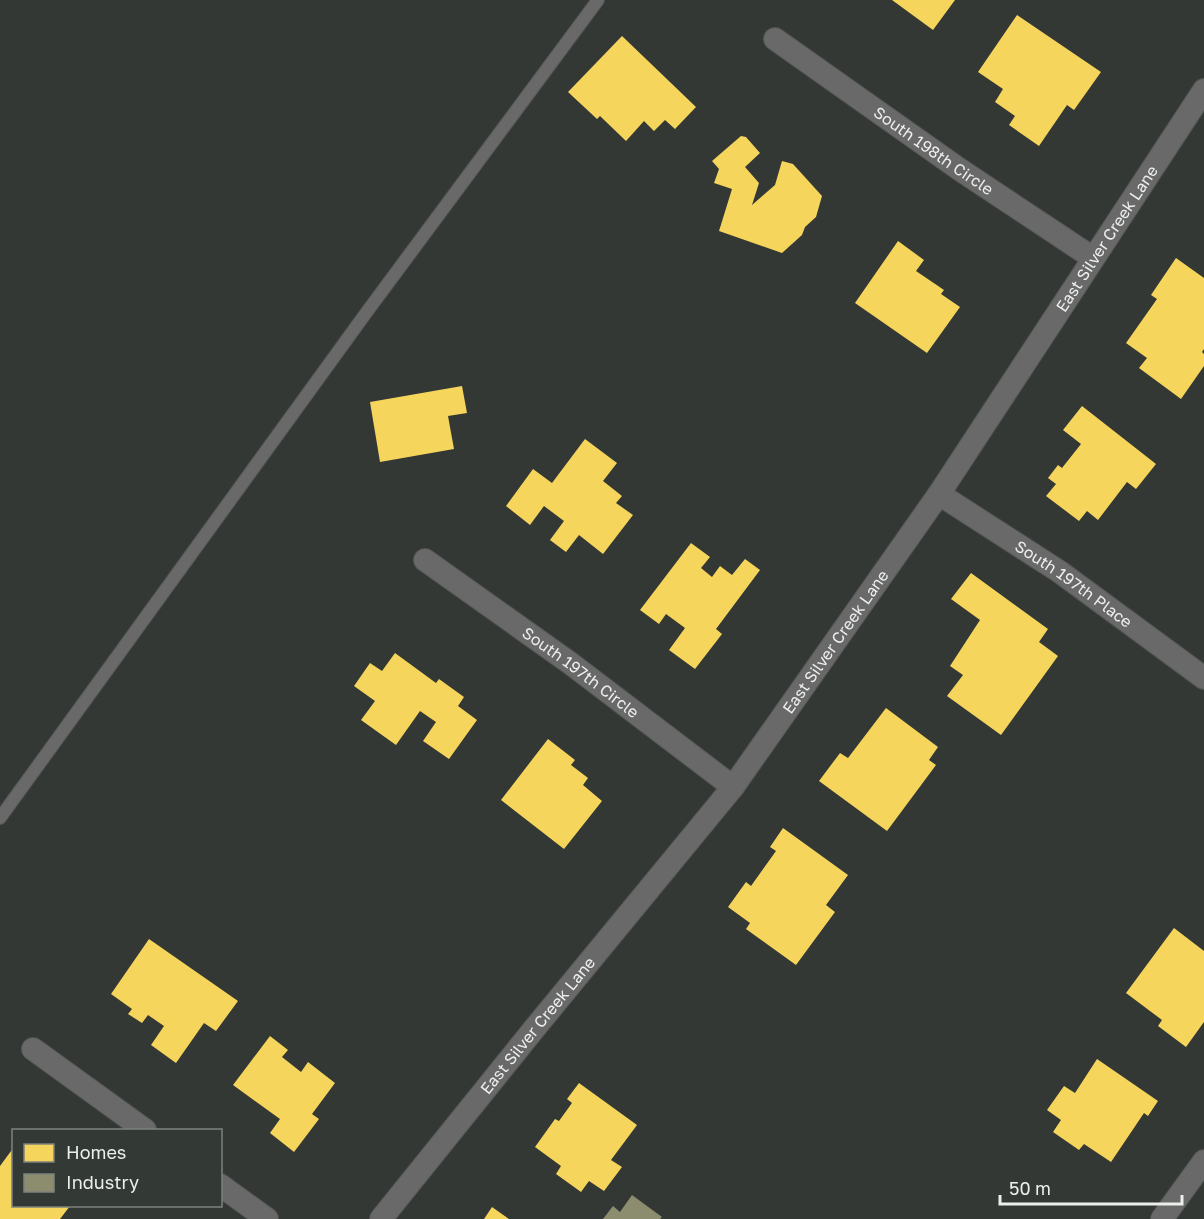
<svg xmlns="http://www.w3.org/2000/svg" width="1204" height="1219" viewBox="0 0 1204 1219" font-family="'Golos Text',sans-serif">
  <rect width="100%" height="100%" fill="#343835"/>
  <!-- homes -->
  <path fill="#f6d55c" d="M892,0H955L933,30Z
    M1017,15L1101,72L1074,110L1067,105L1039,146L1009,125L1015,116L995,102L1003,89L978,72Z
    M622,36L696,107L675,129L665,120L654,131L644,121L626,141L600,116L597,119L568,92Z
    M741,136L746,137L760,153L745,167L759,183L752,205L775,185L782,161L793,164L822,196L816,217L805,227L802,235L782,253L719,231L732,189L714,183L719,169L712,161Z
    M898,241L924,260L916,271L944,290L941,294L960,307L927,353L855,303Z
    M1176,258L1204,278V349L1202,352L1204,354V366L1181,399L1139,368L1147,358L1126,343L1157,299L1151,295Z
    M462,386L467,413L448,416L454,449L380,462L370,402Z
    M1082,406L1156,464L1136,489L1127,482L1098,520L1087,511L1079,521L1046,496L1056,484L1048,478L1058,465L1062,468L1081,444L1063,430Z
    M585,439L617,463L603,481L622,496L616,503L633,515L603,554L579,535L566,552L550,540L564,521L544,506L530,525L506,506L533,469L552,483Z
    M691,543L710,557L701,568L712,577L720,566L732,575L745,559L760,570L716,629L722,634L695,669L669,650L685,628L666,614L659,624L640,610Z
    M971,573L1048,629L1039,642L1058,656L1001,735L947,696L963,675L950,666L980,620L951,599Z
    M395,653L436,683L439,679L464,697L458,706L477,720L449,759L423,741L436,722L420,711L396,745L361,720L375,701L354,686L370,663L382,671Z
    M886,708L938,747L929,760L936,765L887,831L819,781L840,753L848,758Z
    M548,739L575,760L571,765L588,778L583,785L602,801L564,849L501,800Z
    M783,828L848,875L826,905L835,912L796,965L746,929L750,923L728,907L746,882L751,886L776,851L770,847Z
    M1174,928L1204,951V1022L1186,1047L1158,1026L1162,1020L1126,993Z
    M149,939L238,1001L216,1031L204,1023L176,1063L151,1045L164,1026L148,1015L142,1023L128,1014L132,1009L111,994Z
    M270,1036L288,1050L282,1057L301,1072L308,1062L335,1083L312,1114L319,1119L294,1152L270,1133L280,1119L233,1085Z
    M1097,1059L1158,1101L1148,1116L1144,1113L1111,1162L1084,1144L1079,1150L1053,1132L1061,1120L1047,1110L1064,1086L1075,1093Z
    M579,1083L637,1125L611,1160L622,1167L604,1191L589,1181L581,1192L556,1174L561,1166L535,1147L555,1119L559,1121L572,1103L567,1099Z
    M14,1147V1206H70L60,1219H0V1166Z
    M492,1207L509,1219H484Z"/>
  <!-- industry -->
  <path fill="#8c8c6e" d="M632,1195L662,1217L660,1219H603L613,1206L620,1212Z"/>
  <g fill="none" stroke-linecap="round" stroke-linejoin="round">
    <!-- service casing -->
    <g stroke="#525553" stroke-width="14">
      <path id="service" d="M0,818L366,313L598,0"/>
    </g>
    <!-- minor casing -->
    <g stroke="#525553" stroke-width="24">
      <g id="minor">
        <path id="s1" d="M775,39L959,169L1093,258"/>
        <path id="s2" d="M939,494L1060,572L1204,678"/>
        <path id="s3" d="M425,560L570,663L733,787"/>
        <path d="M33,1049L145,1130"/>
        <path d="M220,1185L267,1219"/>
        <path id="s4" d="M381,1219L534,1029L733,787L939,494L1204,90"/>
        <path d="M1162,1219L1204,1161"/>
      </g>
    </g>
    <!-- service -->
    <use href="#service" stroke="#686968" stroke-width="12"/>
    <!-- minor -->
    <use href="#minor" stroke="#686968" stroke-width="22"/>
  </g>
  <g text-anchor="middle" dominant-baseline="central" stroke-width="6" stroke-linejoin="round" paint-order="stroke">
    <!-- street labels -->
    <g font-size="16" fill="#ecefec" stroke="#333934">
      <text stroke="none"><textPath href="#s1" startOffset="194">South 198th Circle</textPath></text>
      <text stroke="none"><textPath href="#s4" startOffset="1221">East Silver Creek Lane</textPath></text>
      <text stroke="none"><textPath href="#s2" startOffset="162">South 197th Place</textPath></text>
      <text stroke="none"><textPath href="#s4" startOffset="735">East Silver Creek Lane</textPath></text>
      <text stroke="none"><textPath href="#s3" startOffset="192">South 197th Circle</textPath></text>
      <text stroke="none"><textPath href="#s4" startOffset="249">East Silver Creek Lane</textPath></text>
    </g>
  </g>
  <!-- legend -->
  <rect x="12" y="1129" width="210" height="78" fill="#333934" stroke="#7d827e" stroke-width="1.5"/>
  <rect x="24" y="1144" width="30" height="18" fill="#f6d55c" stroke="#7d827e" stroke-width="1.5"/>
  <text x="66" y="1159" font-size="18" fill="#ecefec">Homes</text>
  <rect x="24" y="1174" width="30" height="18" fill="#8c8c6e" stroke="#7d827e" stroke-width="1.5"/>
  <text x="66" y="1189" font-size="18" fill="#ecefec">Industry</text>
  <!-- scale -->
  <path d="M1000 1195v9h182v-9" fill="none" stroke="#ecefec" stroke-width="3"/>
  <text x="1009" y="1195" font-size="18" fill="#ecefec" stroke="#333934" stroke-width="4.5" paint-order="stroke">50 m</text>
</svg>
